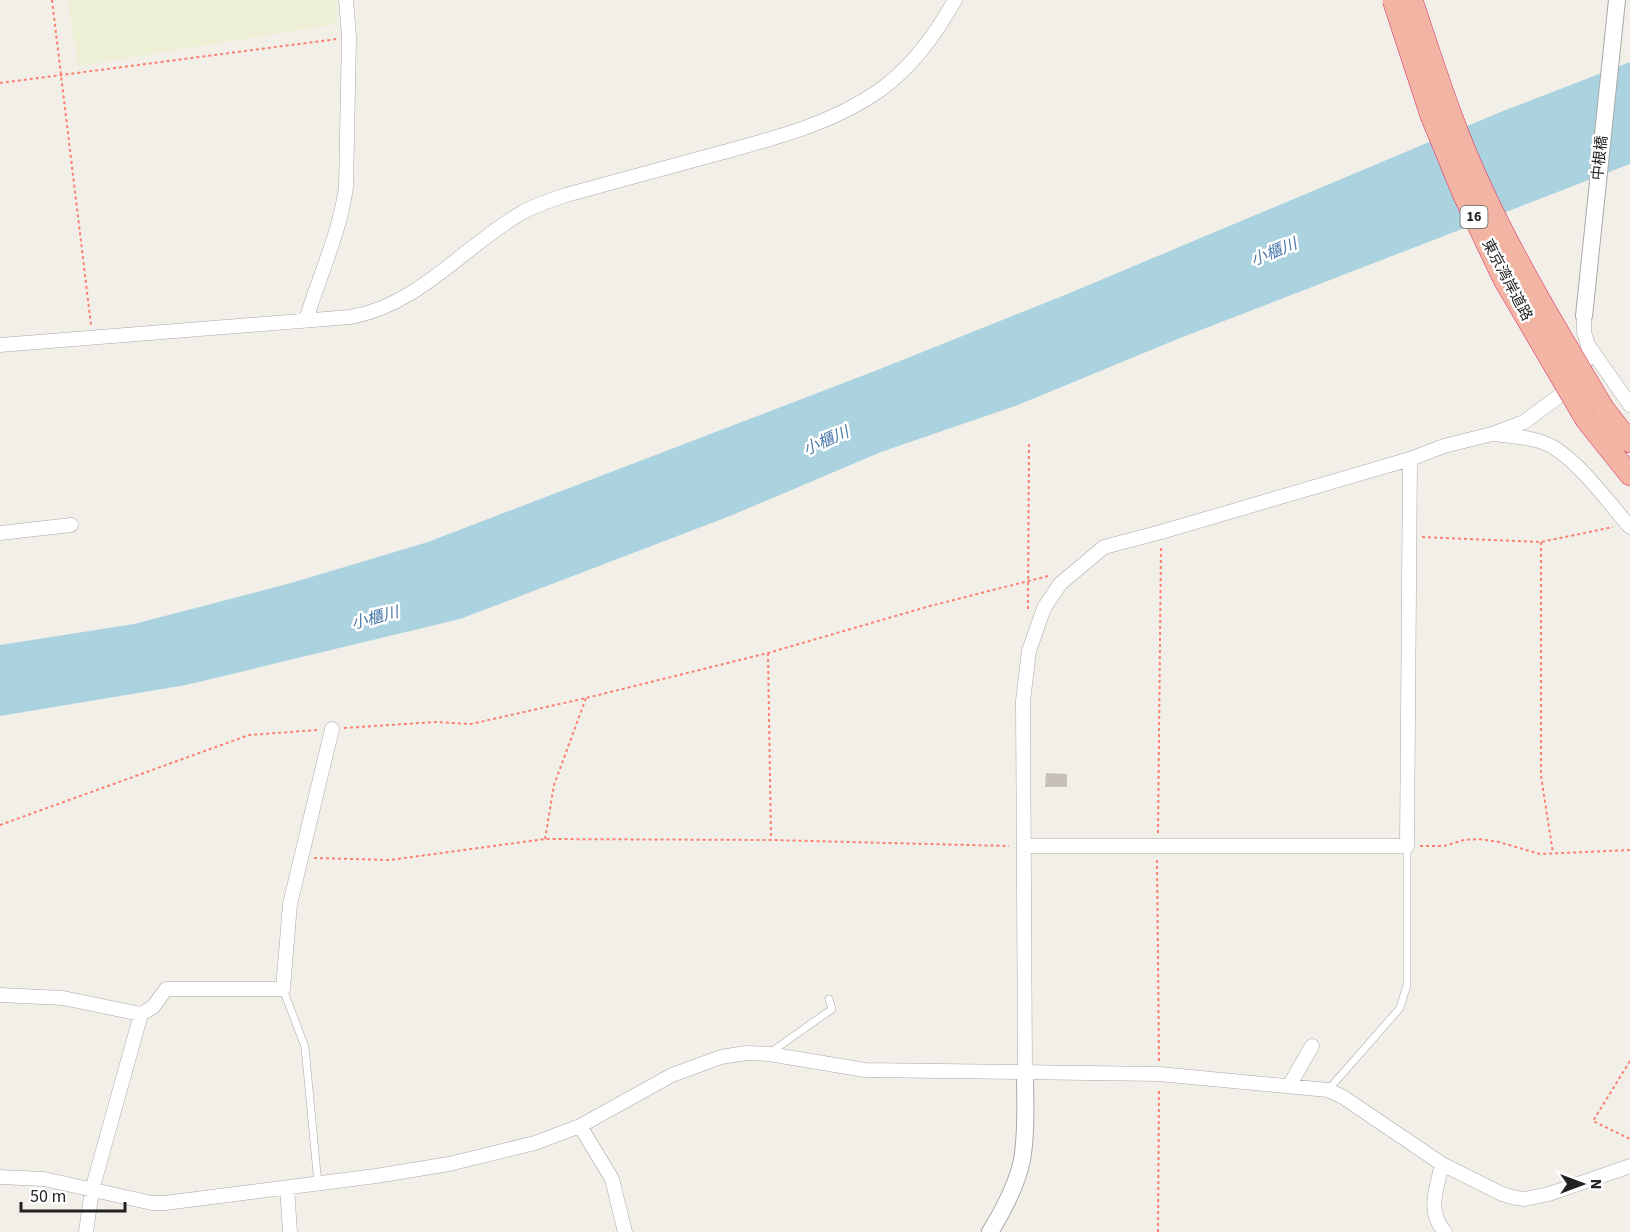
<svg xmlns="http://www.w3.org/2000/svg" width="1630" height="1232" viewBox="0 0 1630 1232" font-family="'Source Sans 3','Noto Sans JP',sans-serif">
  <rect width="100%" height="100%" fill="#f2efe9"/>
  <!-- farmland -->
  <path fill="#eef0d5" d="M68,0H335L337,24L78,66Z"/>
  <!-- water -->
  <path fill="#aad3df" d="M1630,62V164L1180,338L1018,405L881,452L730,516L460,619L186,685L0,716V645L134,624L291,583L428,542L880,369L1065,295L1503,111Z"/>
  <!-- building -->
  <path fill="#c7bfb8" d="M1046,773L1067,774V787H1045Z"/>
  <g fill="none" stroke-linecap="round" stroke-linejoin="round">
    <!-- service casing -->
    <g stroke="#a9a9a9" stroke-width="8">
      <path id="service" d="M283,989L305,1047L318,1184
        M771,1052L832,1009L829,999
        M1328,1090L1400,1008L1407,985V846"/>
    </g>
    <!-- minor casing -->
    <g stroke="#a9a9a9" stroke-width="15">
      <path id="minor" d="M1584,316V332L1588,345L1630,405
        M306,320C319,276 340,233 346,187L349,37L346,0
        M0,345L350,317C418,306 465,245 523,212C536,205 551,200 566,195C618,181 671,166 724,152C779,137 833,123 880,90C913,66 935,35 955,0
        M1495,434C1514,437 1536,437 1553,447C1580,463 1609,503 1630,527
        M0,533L71,525
        M1025,846H1407L1410,459
        M0,995L63,998L141,1014L153,1007L166,989H283L290,904L332,729
        M1025,1072L1023,701L1029,651L1044,608L1060,584L1104,547L1161,532L1410,459L1444,446L1492,434L1524,422L1558,397L1586,361L1588,345
        M1289,1086L1312,1046
        M580,1126L612,1179L625,1232
        M1442,1164C1437,1188 1426,1211 1445,1232
        M0,1177L44,1179L152,1203H165L376,1176L449,1164L535,1143L580,1126L672,1075L721,1057L746,1053L769,1054L865,1070L1159,1074L1328,1090L1343,1097L1442,1164L1502,1194L1516,1198L1525,1199L1549,1194L1630,1166
        M287,1188L290,1232
        M86,1232L92,1190L141,1014"/>
    </g>
    <!-- tertiary casing -->
    <g stroke="#a9a9a9" stroke-width="18">
      <path id="tertiary" d="M1584,316L1617,0
        M990,1232C1003,1211 1017,1184 1022,1160C1027,1131 1025,1101 1025,1072"/>
    </g>
    <!-- trunk casing -->
    <g stroke="#dc2a67" stroke-width="22">
      <path id="trunk" d="M1604,409L1630,442
        M1586,420L1630,475"/>
    </g>
    <!-- path -->
    <path stroke="#fa8072" stroke-width="2" stroke-dasharray="3 3" stroke-linecap="butt" d="M52,0L91,325
      M0,83L337,39
      M1422,537L1541,542L1613,527
      M1541,542V776L1553,853
      M1028,609L1029,442
      M768,653L771,839
      M344,728L436,722L471,724L586,698L768,653L930,606L1048,576
      M0,825L249,735L317,730
      M1158,833L1161,545
      M545,839L554,785L586,698
      M1420,846H1444L1464,840L1479,839L1499,842L1540,854L1630,850
      M314,858L390,860L545,839L771,840L1009,846
      M1157,860L1159,1061
      M1630,1061L1593,1121L1630,1139
      M1158,1232L1159,1088"/>
    <!-- service -->
    <use href="#service" stroke="#fff" stroke-width="7"/>
    <!-- minor -->
    <use href="#minor" stroke="#fff" stroke-width="14"/>
    <!-- tertiary -->
    <use href="#tertiary" stroke="#fff" stroke-width="16"/>
    <!-- trunk -->
    <use href="#trunk" stroke="#f2b4a3" stroke-width="21"/>
    <!-- trunk-bridge casing -->
    <g stroke="#dc2a67" stroke-width="22" stroke-linecap="butt">
      <path id="trunk-bridge" d="M1393,0L1431,116L1464,196L1504,280L1586,420
        M1412,0C1434,65 1454,131 1484,193C1519,268 1562,338 1604,409"/>
    </g>
    <!-- trunk-bridge -->
    <use href="#trunk-bridge" stroke="#f2b4a3" stroke-width="21"/>
  </g>
  <g text-anchor="middle" dominant-baseline="central" stroke-width="5" stroke-linejoin="round" paint-order="stroke">
    <!-- shield labels -->
    <rect fill="#fff" stroke="#646464" stroke-width="1.5" x="1460.5" y="206" width="27" height="22" rx="4.5"/>
    <g font-size="14" font-weight="bold" fill="#222">
      <text x="1474" y="217">16</text>
    </g>
    <!-- street labels -->
    <g font-size="15" fill="#222" stroke="#fff">
      <text transform="translate(1600 158) rotate(-84)">中根橋</text>
      <text transform="translate(1507 280) rotate(62)">東京湾岸道路</text>
    </g>
    <!-- water labels -->
    <g font-size="16" font-style="italic" fill="#4a7aab" stroke="#fff">
      <text transform="translate(1274 252) rotate(-22)">小櫃川</text>
      <text transform="translate(826 441) rotate(-24)">小櫃川</text>
      <text transform="translate(375 618) rotate(-15)">小櫃川</text>
    </g>
  </g>
  <!-- north arrow -->
  <g transform="translate(1582 1184) rotate(90)" stroke="#ffffff" stroke-width="4.5" paint-order="stroke">
  <path d="M0-4.5L10 22L0 15L-10 22Z" fill="#222222"/>
  <text y="-9" font-size="16" font-weight="bold" text-anchor="middle" fill="#222222">N</text>
  </g>
  <!-- scale -->
  <path d="M21 1202v9h104v-9" fill="none" stroke="#222222" stroke-width="3"/>
  <text x="30" y="1202" font-size="18" fill="#222222" stroke="#ffffff" stroke-width="4.5" paint-order="stroke">50 m</text>
</svg>
